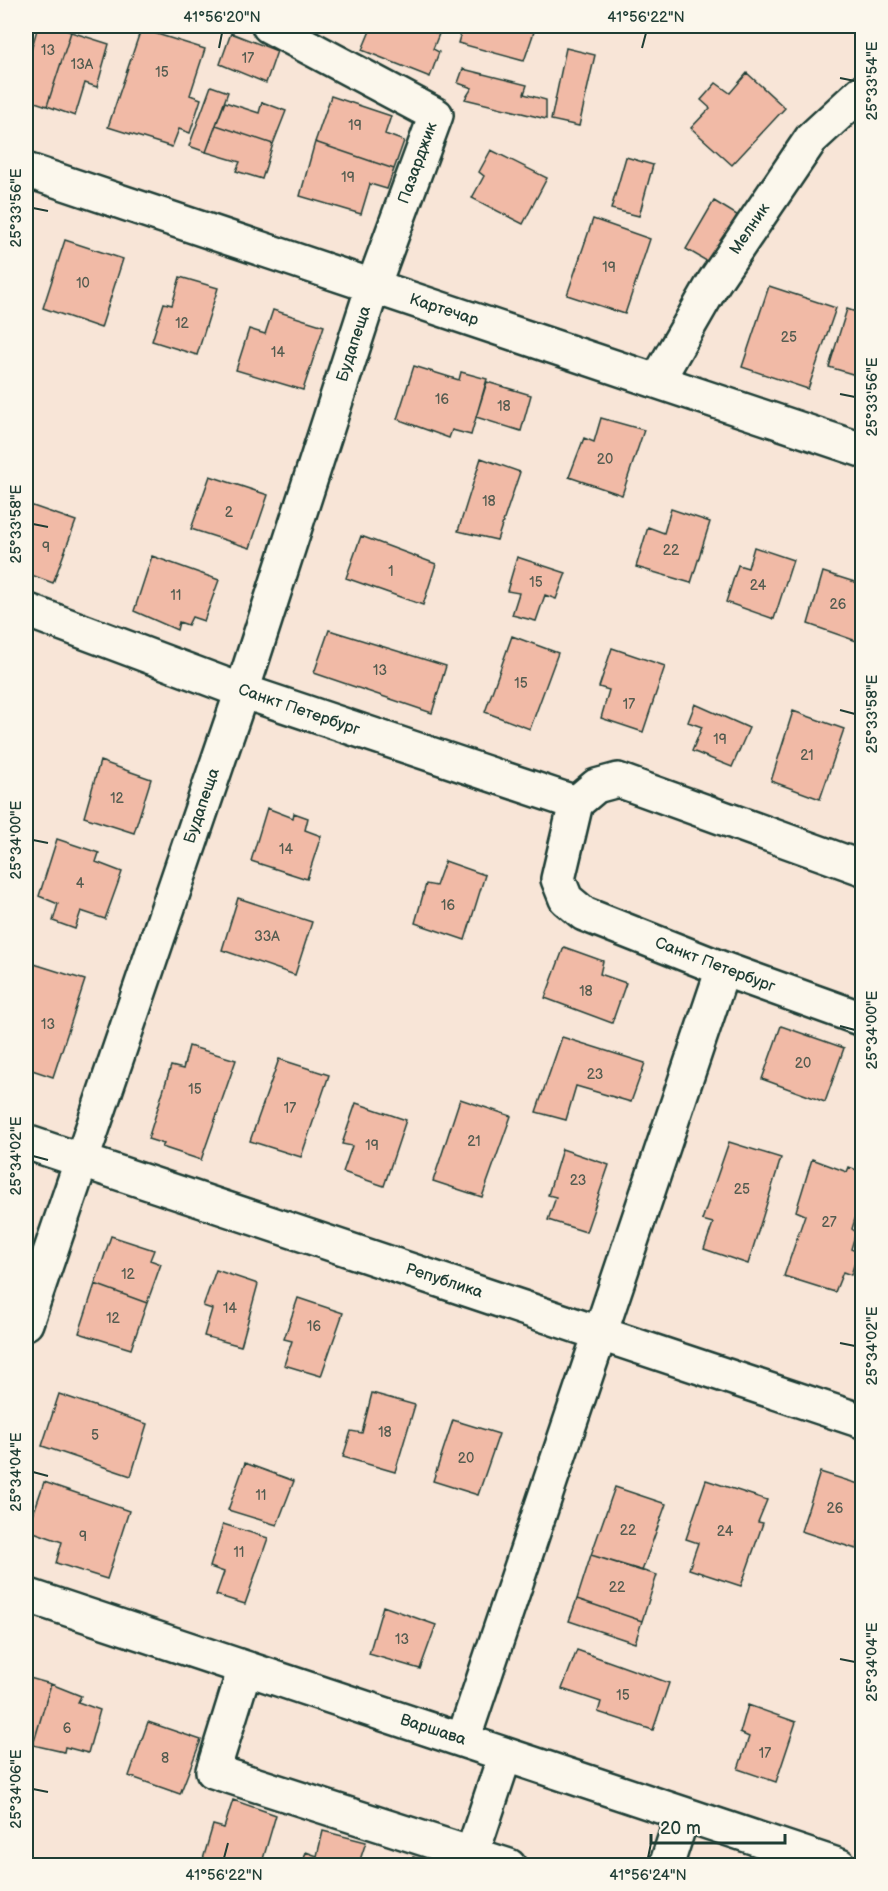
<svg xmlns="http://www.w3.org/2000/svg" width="888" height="1891" viewBox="0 0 888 1891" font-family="'Balsamiq Sans',sans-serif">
  <rect width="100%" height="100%" fill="#f8e5d7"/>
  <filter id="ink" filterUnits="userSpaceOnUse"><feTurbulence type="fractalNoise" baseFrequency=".0167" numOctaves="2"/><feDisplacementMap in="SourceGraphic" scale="12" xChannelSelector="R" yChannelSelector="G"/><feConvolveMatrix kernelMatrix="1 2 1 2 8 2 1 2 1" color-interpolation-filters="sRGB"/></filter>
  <g filter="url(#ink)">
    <!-- building -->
    <path fill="#f1baa6" stroke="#1f3d34" stroke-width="1.5" d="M38,26H55L71,32L47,106L26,99V68Z
      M372,26H417L439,34L433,49L439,52L430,77L362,50Z
      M463,26H536L524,61L458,43Z
      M141,29L205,49L190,95L201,99L190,133L179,129L172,147L108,127Z
      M71,32L109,44L97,87L85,83L75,116L47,106Z
      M231,33L277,51L266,83L220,64Z
      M566,48L595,55L579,126L551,120Z
      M463,69L527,85L524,94L546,100V119L465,99L472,88L458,83Z
      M747,73L785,108L732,165L691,128L710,108L701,100L716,83L730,93Z
      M211,86L228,92L206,152L189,146Z
      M331,96L391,116L385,134L404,141L394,169L315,142Z
      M225,102L259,113L262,102L286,111L273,144L216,125Z
      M216,125L273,144L262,179L236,171L240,162L206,152Z
      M315,142L394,169L387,189L370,184L361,214L300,196Z
      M491,150L547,178L523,224L472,198L484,176L479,172Z
      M626,157L653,165L639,216L611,209Z
      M714,201L737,215L710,263L686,249Z
      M593,219L650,239L625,314L567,295Z
      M65,240L123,259L101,328L43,308Z
      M180,277L218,288L197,355L152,341L164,303L172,305Z
      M769,286L836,308L808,389L742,367Z
      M847,309L862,314V366L859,376L829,367Z
      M273,310L324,326L303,390L236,370L249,329L265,334Z
      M414,366L459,380L461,372L487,379L471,435L452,430L449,438L397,419Z
      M487,382L531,395L521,431L476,417Z
      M601,418L644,430L622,495L569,477L584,438L594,442Z
      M481,458L520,472L497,540L458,531Z
      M210,476L268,495L250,548L191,529Z
      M30,505L76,521L53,583L26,573V518Z
      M671,509L710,522L691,583L636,567L648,527L664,533Z
      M361,536L436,564L423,605L346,578Z
      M754,547L793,560L774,619L726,602L738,565L748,568Z
      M152,556L219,580L204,621L192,617L188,625L179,622L177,630L134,611Z
      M517,557L566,573L556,599L545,595L536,621L512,615L519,593L507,591Z
      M823,572L861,584L862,580V643L808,624Z
      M329,630L446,666L432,713L314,673Z
      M512,636L558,653L530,729L485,712Z
      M612,648L665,666L643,732L601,718L609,690L599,687Z
      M695,704L749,728L732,767L692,751L702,727L688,722Z
      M793,711L844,729L820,799L771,781Z
      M100,761L151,779L134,833L84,817Z
      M267,808L293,818L294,813L308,818L305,830L321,836L307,879L251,861Z
      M57,839L99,853L96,862L122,872L105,919L81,911L75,929L53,921L58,904L39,896Z
      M445,861L485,875L465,940L415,923L426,884L436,886Z
      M238,898L312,922L295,975L222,950Z
      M564,947L603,961L600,974L626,983L612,1023L545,998Z
      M31,963L85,980L53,1077L26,1068V979Z
      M781,1026L844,1048L825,1102L762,1079Z
      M562,1037L645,1063L631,1102L576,1086L566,1120L536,1112Z
      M189,1046L236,1060L201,1160L162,1147L164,1144L148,1139L171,1066L183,1069Z
      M279,1059L329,1075L301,1157L250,1141Z
      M460,1099L511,1116L482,1197L433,1181Z
      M356,1103L406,1120L384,1186L343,1172L352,1146L342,1144Z
      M729,1142L781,1158L748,1264L704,1249L713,1223L702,1220Z
      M562,1149L609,1165L586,1232L548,1220L556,1197L548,1195Z
      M812,1159L847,1172L849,1167L862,1172V1210L858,1209L852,1229L856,1232L851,1249L858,1252L851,1275L843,1272L835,1292L784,1276L805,1215L796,1211Z
      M111,1236L154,1250L150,1260L161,1264L147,1303L95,1284Z
      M216,1270L258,1284L241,1346L204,1336L212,1309L203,1306Z
      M95,1284L147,1303L131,1349L79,1333Z
      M298,1298L343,1313L321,1376L284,1365L292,1341L284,1339Z
      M372,1393L415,1405L395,1472L343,1457L351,1431L362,1433Z
      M59,1394L147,1424L131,1476L42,1446Z
      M453,1420L499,1434L478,1495L433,1481Z
      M245,1463L294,1481L277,1525L228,1510Z
      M820,1472L862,1485V1530L856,1549L801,1531Z
      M706,1480L767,1500L758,1522L763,1523L741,1586L689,1569L698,1543L686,1539Z
      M44,1482L129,1511L107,1579L56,1563L62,1542L28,1530Z
      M615,1487L666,1504L642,1571L591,1555Z
      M223,1524L268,1538L245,1604L216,1595L224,1572L210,1567Z
      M591,1555L657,1575L642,1621L577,1599Z
      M577,1599L642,1621L635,1643L569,1621Z
      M383,1606L436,1625L420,1669L369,1654Z
      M577,1650L669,1683L653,1730L598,1712L601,1702L562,1689Z
      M26,1677L51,1684L33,1745L26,1742Z
      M51,1684L81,1696L78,1702L100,1710L88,1753L65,1747L64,1752L33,1745Z
      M748,1705L796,1722L776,1782L738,1769L749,1737L740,1733Z
      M148,1722L201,1740L180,1794L129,1776Z
      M233,1800L276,1815L261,1866H201L213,1825L224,1828Z
      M323,1831L366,1842L358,1866H302L306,1852L317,1856Z
      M413,1857L444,1866H410Z"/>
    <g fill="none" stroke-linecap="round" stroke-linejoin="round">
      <!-- minor casing -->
      <g stroke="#1f3d34" stroke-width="38">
        <path id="minor" d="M26,170L862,450
          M657,381L714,282L811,139L862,92
          M26,610L242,691L576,803L558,879L566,899L584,914L723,969L862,1019
          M576,803L596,786L618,780L862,868
          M26,1142L862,1421
          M26,1323L242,691L373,286L436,115L269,26
          M26,1595L840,1866
          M245,1668L213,1771L509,1866
          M463,1740L723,969
          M472,1854L505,1755
          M666,1866L683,1814"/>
      </g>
      <!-- minor -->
      <use href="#minor" stroke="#fbf7ec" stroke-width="33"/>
    </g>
  </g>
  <!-- ticks -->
  <path fill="none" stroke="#1f3d34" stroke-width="2" d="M219,48L222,33M642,48L646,33M840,78L855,81M33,208L48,211M840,394L855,397M33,524L48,527M840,710L855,714M33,840L48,843M840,1026L855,1030M33,1156L48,1160M840,1343L855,1346M33,1472L48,1476M840,1659L855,1662M33,1789L48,1792M224,1858L228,1843M648,1858L651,1843"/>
  <g text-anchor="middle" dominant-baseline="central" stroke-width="5" stroke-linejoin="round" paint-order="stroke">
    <!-- number labels -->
    <g font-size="14" fill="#545c50">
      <text x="48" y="50">13</text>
      <text x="248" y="58">17</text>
      <text x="82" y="64">13А</text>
      <text x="162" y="72">15</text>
      <text x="355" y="125">19</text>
      <text x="348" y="177">19</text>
      <text x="609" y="267">19</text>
      <text x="83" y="283">10</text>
      <text x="182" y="323">12</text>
      <text x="789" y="337">25</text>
      <text x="278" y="352">14</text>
      <text x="442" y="399">16</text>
      <text x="504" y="406">18</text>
      <text x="605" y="459">20</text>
      <text x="489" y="501">18</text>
      <text x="229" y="512">2</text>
      <text x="46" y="547">9</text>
      <text x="671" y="550">22</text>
      <text x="391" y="571">1</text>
      <text x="536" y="582">15</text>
      <text x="758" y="585">24</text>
      <text x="176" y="595">11</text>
      <text x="838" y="604">26</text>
      <text x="380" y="670">13</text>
      <text x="521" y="683">15</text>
      <text x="629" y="704">17</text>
      <text x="720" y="739">19</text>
      <text x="807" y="755">21</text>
      <text x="117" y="798">12</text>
      <text x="286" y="849">14</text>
      <text x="80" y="883">4</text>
      <text x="448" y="905">16</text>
      <text x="267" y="936">33А</text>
      <text x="586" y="991">18</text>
      <text x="48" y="1024">13</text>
      <text x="803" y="1063">20</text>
      <text x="595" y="1074">23</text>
      <text x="195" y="1089">15</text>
      <text x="290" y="1108">17</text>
      <text x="474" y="1141">21</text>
      <text x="372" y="1145">19</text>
      <text x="578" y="1180">23</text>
      <text x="742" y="1189">25</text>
      <text x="829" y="1222">27</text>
      <text x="128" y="1274">12</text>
      <text x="230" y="1308">14</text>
      <text x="113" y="1318">12</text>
      <text x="314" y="1326">16</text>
      <text x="385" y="1432">18</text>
      <text x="95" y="1435">5</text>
      <text x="466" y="1458">20</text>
      <text x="261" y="1495">11</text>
      <text x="835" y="1508">26</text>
      <text x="628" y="1530">22</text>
      <text x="725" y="1531">24</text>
      <text x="83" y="1536">9</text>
      <text x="239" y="1552">11</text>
      <text x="617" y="1587">22</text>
      <text x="402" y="1639">13</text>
      <text x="623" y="1695">15</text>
      <text x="67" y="1728">6</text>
      <text x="765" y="1753">17</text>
      <text x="165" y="1758">8</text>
    </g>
    <!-- street labels -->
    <g font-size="16" fill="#1f3d34" stroke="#fbf7ec">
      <text transform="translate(418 163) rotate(-70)">Пазарджик</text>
      <text transform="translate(750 229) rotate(-56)">Мелник</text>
      <text transform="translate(444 310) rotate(18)">Картечар</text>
      <text transform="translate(354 344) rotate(-72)">Будапеща</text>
      <text transform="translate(299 710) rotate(19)">Санкт Петербург</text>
      <text transform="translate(202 806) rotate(-71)">Будапеща</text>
      <text transform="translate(715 965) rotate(21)">Санкт Петербург</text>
      <text transform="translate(444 1281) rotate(18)">Република</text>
      <text transform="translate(433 1730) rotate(18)">Варшава</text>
    </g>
  </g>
  <!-- margin -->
  <rect width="888" height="1891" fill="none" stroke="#fbf7ec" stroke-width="66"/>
  <!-- scale -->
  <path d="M651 1834v9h134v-9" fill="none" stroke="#1f3d34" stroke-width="3"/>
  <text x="660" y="1834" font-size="18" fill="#1f3d34" stroke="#fbf7ec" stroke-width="4.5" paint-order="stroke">20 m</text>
  <rect x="33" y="33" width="822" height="1825" fill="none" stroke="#1f3d34" stroke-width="2"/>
  <g font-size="15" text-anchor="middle" fill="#1f3d34">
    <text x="222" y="22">41°56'20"N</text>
    <text x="646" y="22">41°56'22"N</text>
    <text transform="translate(872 81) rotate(-90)" y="5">25°33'54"E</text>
    <text transform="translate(16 208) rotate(-90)" y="5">25°33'56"E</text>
    <text transform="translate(872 397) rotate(-90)" y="5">25°33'56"E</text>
    <text transform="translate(16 524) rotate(-90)" y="5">25°33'58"E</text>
    <text transform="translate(872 714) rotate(-90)" y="5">25°33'58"E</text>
    <text transform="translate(16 840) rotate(-90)" y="5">25°34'00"E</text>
    <text transform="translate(872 1030) rotate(-90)" y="5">25°34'00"E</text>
    <text transform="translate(16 1156) rotate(-90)" y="5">25°34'02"E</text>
    <text transform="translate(872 1346) rotate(-90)" y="5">25°34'02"E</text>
    <text transform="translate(16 1472) rotate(-90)" y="5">25°34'04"E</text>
    <text transform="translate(872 1662) rotate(-90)" y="5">25°34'04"E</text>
    <text transform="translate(16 1789) rotate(-90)" y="5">25°34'06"E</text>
    <text x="224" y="1880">41°56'22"N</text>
    <text x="648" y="1880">41°56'24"N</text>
  </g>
</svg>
